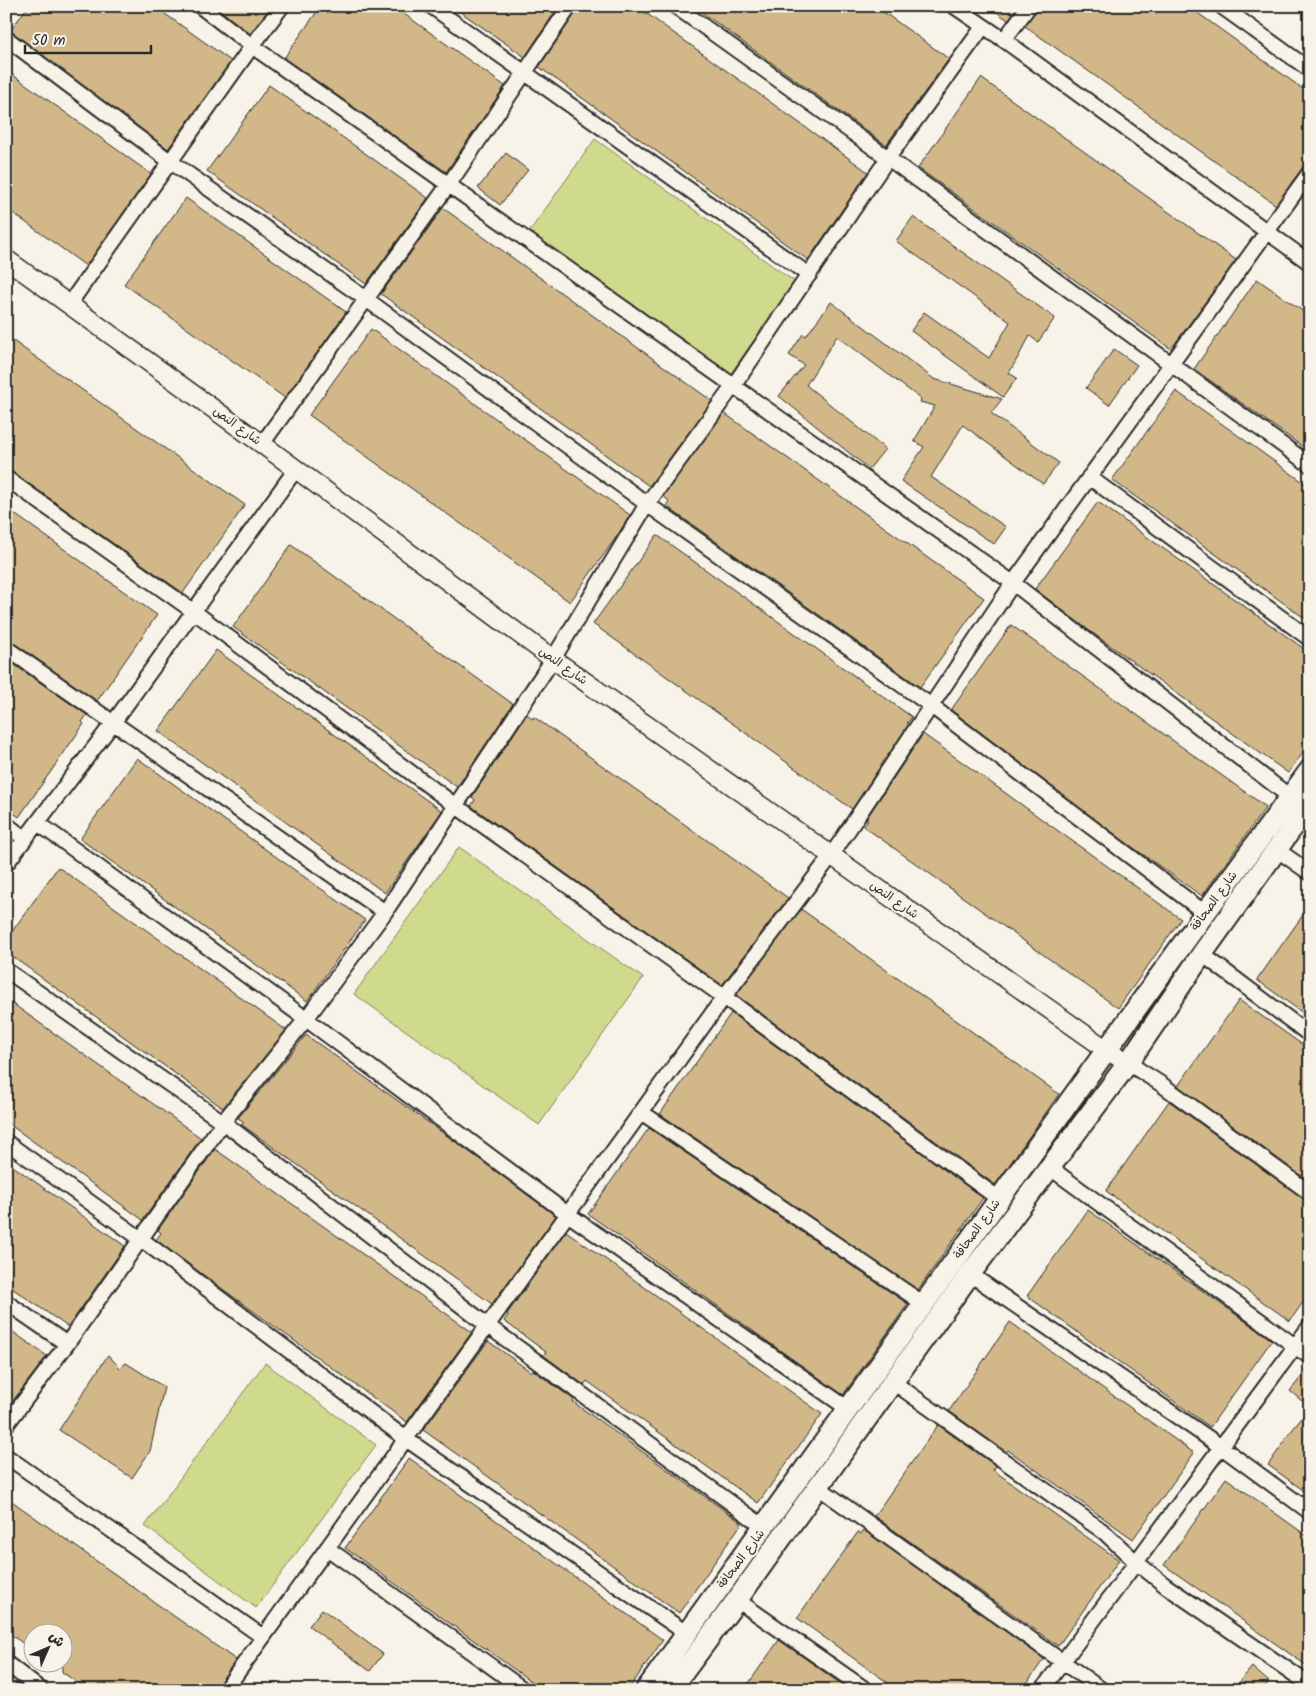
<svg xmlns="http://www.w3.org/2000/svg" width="1316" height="1696" viewBox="0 0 1316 1696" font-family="Kalam,'Playpen Sans Arabic',sans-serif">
  <rect width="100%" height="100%" fill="#f7f3e8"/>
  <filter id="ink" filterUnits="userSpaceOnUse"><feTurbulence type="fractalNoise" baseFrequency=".02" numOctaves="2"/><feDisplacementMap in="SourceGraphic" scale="10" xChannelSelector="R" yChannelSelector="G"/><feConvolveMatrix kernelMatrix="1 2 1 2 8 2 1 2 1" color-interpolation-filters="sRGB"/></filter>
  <g filter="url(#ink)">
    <!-- green -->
    <path fill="#cfda8d" stroke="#7d825c" d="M595,139L795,282L729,376L529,232Z
      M459,847L643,978L539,1125L354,994Z
      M265,1363L376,1445L256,1608L145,1526Z"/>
    <!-- building -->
    <path fill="#d2b888" stroke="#2b2b2b" d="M28,6H154L231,61L168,149L10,31Z
      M215,6H271L250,34Z
      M321,6H393L505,86L446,172L284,58Z
      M452,6H559L525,57Z
      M579,6H636L868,172L808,260L539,67L577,11Z
      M693,6H875L949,59L886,145Z
      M988,6H1018L1008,20Z
      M1038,6H1188L1310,94V163L1303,167L1276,205L1025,26L1036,11Z
      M6,70L151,174L86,266L6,208Z
      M981,78L1236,260L1171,349L918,168Z
      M269,85L428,198L366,284L207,171Z
      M506,153L528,170L500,205L478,188Z
      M186,198L346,312L285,398L124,284Z
      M443,208L712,401L649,486L381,294Z
      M913,217L1055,318L1038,342L1030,336L1009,373L1017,378L1003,397L911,331L924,312L989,358L1010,322L896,241Z
      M1257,279L1310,316V452L1194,369Z
      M831,302L934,379L1002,399L991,413L1059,463L1043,484L963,425L931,477L1006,527L994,544L901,481L924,447L914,441L935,406L920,402L921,399L837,336L806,385L885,449L869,469L779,396L804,365L789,355L803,334L806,336Z
      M371,329L630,515L617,536L570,602L309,415Z
      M6,336L245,505L183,593L11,471L6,469Z
      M1114,349L1137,365L1109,405L1086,388Z
      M1176,391L1310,487V622L1112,480Z
      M724,413L984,598L920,687L666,506L669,501L663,496Z
      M1098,502L1310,653V743L1288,773L1087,629L1035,589Z
      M6,508L157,615L97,701L11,641L6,639Z
      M657,535L912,717L907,723L909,724L852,809L593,624Z
      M291,545L513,704L457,787L233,627Z
      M1011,625L1266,807L1202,896L1121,839L951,710Z
      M216,650L442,811L385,893L158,731Z
      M6,659L87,715L82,722L84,724L19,817L6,808Z
      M527,714L533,719L534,717L788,898L722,985L471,806L475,800L472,797Z
      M923,734L1181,919L1118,1008L863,826L868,820L866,819Z
      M137,758L365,920L307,1001L80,839Z
      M58,867L286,1030L223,1108L6,952V940Z
      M1310,905V1018L1257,980Z
      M801,909L1059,1094L996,1184H994L736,995Z
      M6,999L201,1138L143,1220L6,1122Z
      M1239,1000L1310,1050V1182L1178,1086Z
      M731,1013L983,1198L918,1290L660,1114Z
      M306,1035L478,1158L556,1216L492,1304L242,1125L244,1122L238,1118Z
      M1169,1101L1305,1200L1310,1202V1292L1290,1321L1106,1191Z
      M649,1128L908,1304L843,1395L588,1214Z
      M215,1149L472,1332L407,1422L217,1285L156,1240L161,1233L158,1230Z
      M6,1161L125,1246L68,1327L6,1284Z
      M1088,1210L1272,1340L1210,1427L1027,1296Z
      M566,1231L822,1414L758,1503L587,1381L584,1385L543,1355L546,1352L504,1321L508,1315L507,1314Z
      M1010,1322L1194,1453L1133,1539L1008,1450L1006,1452L949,1411Z
      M6,1327L47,1356L6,1410Z
      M488,1341L531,1372L533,1370L574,1400L573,1402L742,1523L679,1613L423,1430Z
      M108,1355L120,1368L126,1363L164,1387L150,1451L132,1478L59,1430Z
      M1310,1366V1391L1302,1401L1290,1391Z
      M1310,1408V1495L1268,1465L1285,1441L1284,1440Z
      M938,1425L996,1466L993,1470L1119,1560L1058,1646L874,1516Z
      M409,1458L663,1640L628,1690H543L345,1548Z
      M1226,1478L1310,1538V1668L1164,1565Z
      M6,1497L236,1660L218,1685L216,1690H88L62,1672V1634H32V1650L6,1631Z
      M864,1530L1044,1659L1022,1690H898L797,1618L858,1532L861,1534Z
      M322,1609L383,1654L370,1671L309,1626Z
      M779,1640L816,1666L849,1690H744Z
      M1252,1667L1269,1682L1262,1690H1233Z"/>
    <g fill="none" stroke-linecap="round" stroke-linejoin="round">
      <!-- minor casing -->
      <g stroke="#2b2b2b" stroke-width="18">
        <path id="minor" d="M200,6L252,46L1013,583L1290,797
          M431,6L809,275
          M675,6L888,158L1310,465
          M954,6L1004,40L1310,263
          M1221,6L1310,70
          M6,38L171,162L366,299L647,504L930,705L1205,913
          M1004,40L1029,6
          M70,303L252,46L282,6
          M262,444L449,184L570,6
          M1089,477L1310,639
          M6,478L193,611L456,806L724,997L999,1199
          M6,648L385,912
          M38,823L306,1019L569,1215L847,1408
          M6,824L25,839
          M1276,849L1310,873
          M6,864L113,723L296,469
          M1202,954L1310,1035
          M6,970L223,1122L488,1326L764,1527
          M1128,1063L1161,1084L1310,1193
          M641,1112L924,1304
          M6,1142L141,1239L406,1439L686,1633
          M1049,1167L1310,1357
          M970,1274L1220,1446L1310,1512
          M6,1302L67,1344
          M893,1382L1104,1532L1136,1562L1166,1586L1310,1685
          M6,1425L67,1344L223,1122L306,1019L385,912L553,659L647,504L734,385L888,158L983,27
          M6,1456L263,1637
          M818,1487L1102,1690
          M327,1548L524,1690
          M737,1600L866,1690
          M6,1663L41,1690
          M225,1690L724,997L831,856L1013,583L1310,172
          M1042,1690L1310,1326"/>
      </g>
      <!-- tertiary casing -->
      <g stroke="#2b2b2b" stroke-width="21">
        <path id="tertiary" d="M6,259L262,444L553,659L1107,1050L1128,1063"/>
      </g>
      <!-- secondary casing -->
      <g stroke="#2b2b2b" stroke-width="24">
        <path id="secondary" d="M646,1690L1205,913L1310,770
          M670,1690L737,1600L970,1274L1128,1063L1202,954L1310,803"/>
      </g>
      <!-- minor -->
      <use href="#minor" stroke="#f7f3e8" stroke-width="14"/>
      <!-- tertiary -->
      <use href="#tertiary" stroke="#f7f3e8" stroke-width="18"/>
      <!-- secondary -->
      <use href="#secondary" stroke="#f7f3e8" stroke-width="20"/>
    </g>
  </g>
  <g text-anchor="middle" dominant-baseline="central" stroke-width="4" stroke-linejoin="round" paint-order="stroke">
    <!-- street labels -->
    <g font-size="12" fill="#2b2b2b" stroke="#f7f3e8">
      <text transform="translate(237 426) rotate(36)">شارع النص</text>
      <text transform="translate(563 666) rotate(35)">شارع النص</text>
      <text transform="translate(894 900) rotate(35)">شارع النص</text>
      <text transform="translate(1214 901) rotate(-54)">شارع الصحافة</text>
      <text transform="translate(977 1229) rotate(-54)">شارع الصحافة</text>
      <text transform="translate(741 1559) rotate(-53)">شارع الصحافة</text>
    </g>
  </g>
  <!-- margin -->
  <rect width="1316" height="1696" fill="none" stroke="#f7f3e8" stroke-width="25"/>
  <rect x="12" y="12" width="1291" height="1671" fill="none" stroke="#2b2b2b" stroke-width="2" filter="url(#ink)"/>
  <!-- north arrow -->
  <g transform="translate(48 1648) rotate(45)"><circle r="24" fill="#f7f3e8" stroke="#a5a39c"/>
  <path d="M0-4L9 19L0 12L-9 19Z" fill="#2b2b2b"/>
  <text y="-8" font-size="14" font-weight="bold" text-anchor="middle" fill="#2b2b2b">ش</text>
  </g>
  <!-- scale -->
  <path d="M25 45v8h126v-8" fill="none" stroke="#2b2b2b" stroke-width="2.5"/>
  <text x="32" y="45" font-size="15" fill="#2b2b2b" stroke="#f7f3e8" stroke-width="4" paint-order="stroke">50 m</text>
</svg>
